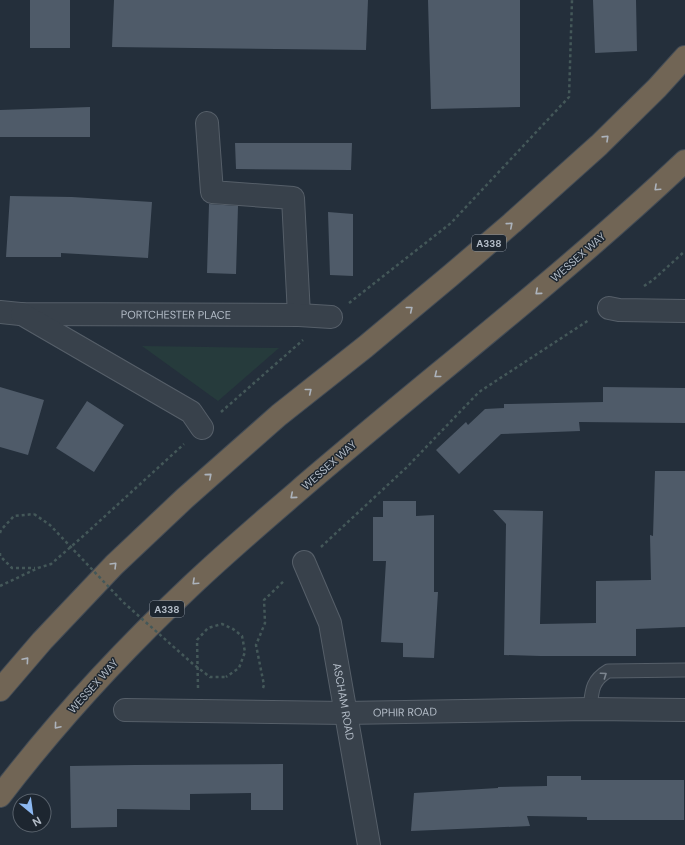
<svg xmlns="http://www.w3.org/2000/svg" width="685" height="845" viewBox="0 0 685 845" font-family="'DM Sans',sans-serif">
  <rect width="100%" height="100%" fill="#242f3b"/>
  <!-- green -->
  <path fill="#263b3c" d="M142,346L279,348L218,401Z"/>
  <!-- building -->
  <path fill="#4f5b69" d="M30,0H70V48H30Z
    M114,0H368L366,50L112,47Z
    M428,0H520V107L431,109Z
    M593,0H636L637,51L595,53Z
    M90,107V137H0V110Z
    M235,143H352L351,170L236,169Z
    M10,196L72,197L152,202L148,258L61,253V257H6Z
    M209,204L238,206L236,274L207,273Z
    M328,212L353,214V276L330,275Z
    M0,387L44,400L28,455L0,447Z
    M603,387L685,388V423L579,422L580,431L501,434L459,474L436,450L466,422L468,425L485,409L504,408V404L603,402Z
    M87,401L124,425L94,472L56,448Z
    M655,471H685V627L636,629V656H540L504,655L506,524L493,510L543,511L540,624L596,623V581L651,580L650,535L653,536Z
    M383,501H416V516L434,515V592H438L434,658L403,657V643L381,642L386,561H373V517H383Z
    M283,764V810H251V793L190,794V810L117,809V827L71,828L70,766L134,765Z
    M547,776H581V780H684V820H587V817L527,816L530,826L411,831L414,793L498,788V787L547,786Z"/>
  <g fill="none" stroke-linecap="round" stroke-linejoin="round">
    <!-- lane casing -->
    <g stroke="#565f69" stroke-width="15">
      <path id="lane" d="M590,709C592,692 591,681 608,671L685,670"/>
    </g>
    <!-- street casing -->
    <g stroke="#565f69" stroke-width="24">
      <g id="street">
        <path d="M207,123L212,192L293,198L299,315"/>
        <path d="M609,308L619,310L685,311"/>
        <path id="s1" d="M0,312L20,314L299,315L331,317"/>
        <path d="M22,314L191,412L202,428"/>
        <path id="s2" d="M304,562L330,623L369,845"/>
        <path id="s3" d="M125,710L345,713L590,709L685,710"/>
      </g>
    </g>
    <!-- highway casing -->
    <g stroke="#434c56" stroke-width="24">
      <path id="highway" d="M0,690L42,641L114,565L185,498L279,415L365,347L450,276L512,223L599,145L657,88L685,57
        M0,796C58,720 123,650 193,584C227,552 263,521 298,491C427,380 562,277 685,161"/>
    </g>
    <!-- path -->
    <path stroke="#445859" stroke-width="2.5" stroke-dasharray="3 3" stroke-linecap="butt" d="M644,286L653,280L685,251
      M349,303L451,223L569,97L572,0
      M221,412L303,340
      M0,533L1,530L14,516L34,514
      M321,547L407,467L479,392L589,320
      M0,553V556L12,568H35
      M0,586L38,568L51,564L81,538L184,444
      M198,688L197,640L208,628L222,624L233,629L242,636L245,652L239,668L226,677
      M263,688L264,685L256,645L265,623L264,600L285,580"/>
    <!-- lane -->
    <use href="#lane" stroke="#38414b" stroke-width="13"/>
    <!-- street -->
    <use href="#street" stroke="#38414b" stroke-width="22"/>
    <!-- highway -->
    <use href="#highway" stroke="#716555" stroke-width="22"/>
    <!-- path-bridge -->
    <path stroke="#445859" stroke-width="2.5" stroke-dasharray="3 3" stroke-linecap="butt" d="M34,514L50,525L123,602L193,664L210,677H226"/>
  </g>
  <!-- one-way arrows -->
  <defs><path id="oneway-chevron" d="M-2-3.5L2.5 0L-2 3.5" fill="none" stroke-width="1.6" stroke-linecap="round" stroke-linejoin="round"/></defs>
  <g stroke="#acb3bc">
    <use href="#oneway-chevron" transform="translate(606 138) rotate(-44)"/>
    <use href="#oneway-chevron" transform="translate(657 188) rotate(137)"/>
    <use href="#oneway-chevron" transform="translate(510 225) rotate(-41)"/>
    <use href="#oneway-chevron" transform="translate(538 292) rotate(139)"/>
    <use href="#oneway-chevron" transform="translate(410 309) rotate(-39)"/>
    <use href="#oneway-chevron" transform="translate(437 375) rotate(141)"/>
    <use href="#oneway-chevron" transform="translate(309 391) rotate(-39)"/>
    <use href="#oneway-chevron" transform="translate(209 476) rotate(-41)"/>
    <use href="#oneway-chevron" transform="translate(293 496) rotate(139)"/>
    <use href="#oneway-chevron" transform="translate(114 565) rotate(-45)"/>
    <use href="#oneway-chevron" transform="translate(195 582) rotate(137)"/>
    <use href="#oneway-chevron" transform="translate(26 660) rotate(-49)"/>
    <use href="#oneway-chevron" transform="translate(57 726) rotate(130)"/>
  </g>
  <use stroke="#7c858f" href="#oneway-chevron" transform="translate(604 675) rotate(-35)"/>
  <g text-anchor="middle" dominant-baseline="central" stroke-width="3" stroke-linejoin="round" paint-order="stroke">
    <!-- shield labels -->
    <g fill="#1d2630" stroke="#868f9a" stroke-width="1">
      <rect x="472" y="235" width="34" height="16" rx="3"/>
      <rect x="150" y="601" width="34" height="16" rx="3"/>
    </g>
    <g font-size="10" font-weight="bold" fill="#b3bcc7">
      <text x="489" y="243">A338</text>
      <text x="167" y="609">A338</text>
    </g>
    <!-- street labels -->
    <g font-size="11" fill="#b3bcc7" stroke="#1d2630">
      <text transform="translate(578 257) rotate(-41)">WESSEX WAY</text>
      <text stroke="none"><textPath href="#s1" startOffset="176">PORTCHESTER PLACE</textPath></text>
      <text transform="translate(329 465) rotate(-41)">WESSEX WAY</text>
      <text transform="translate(93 686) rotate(-48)">WESSEX WAY</text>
      <text stroke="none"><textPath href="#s2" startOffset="146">ASCHAM ROAD</textPath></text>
      <text stroke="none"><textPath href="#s3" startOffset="280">OPHIR ROAD</textPath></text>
    </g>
  </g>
  <!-- north arrow -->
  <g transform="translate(32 813) rotate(151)"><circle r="19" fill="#1d2630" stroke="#59626c"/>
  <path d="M0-3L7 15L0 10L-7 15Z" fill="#8db9f2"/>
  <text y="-6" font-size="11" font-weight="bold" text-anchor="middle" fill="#b3bcc7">N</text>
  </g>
</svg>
